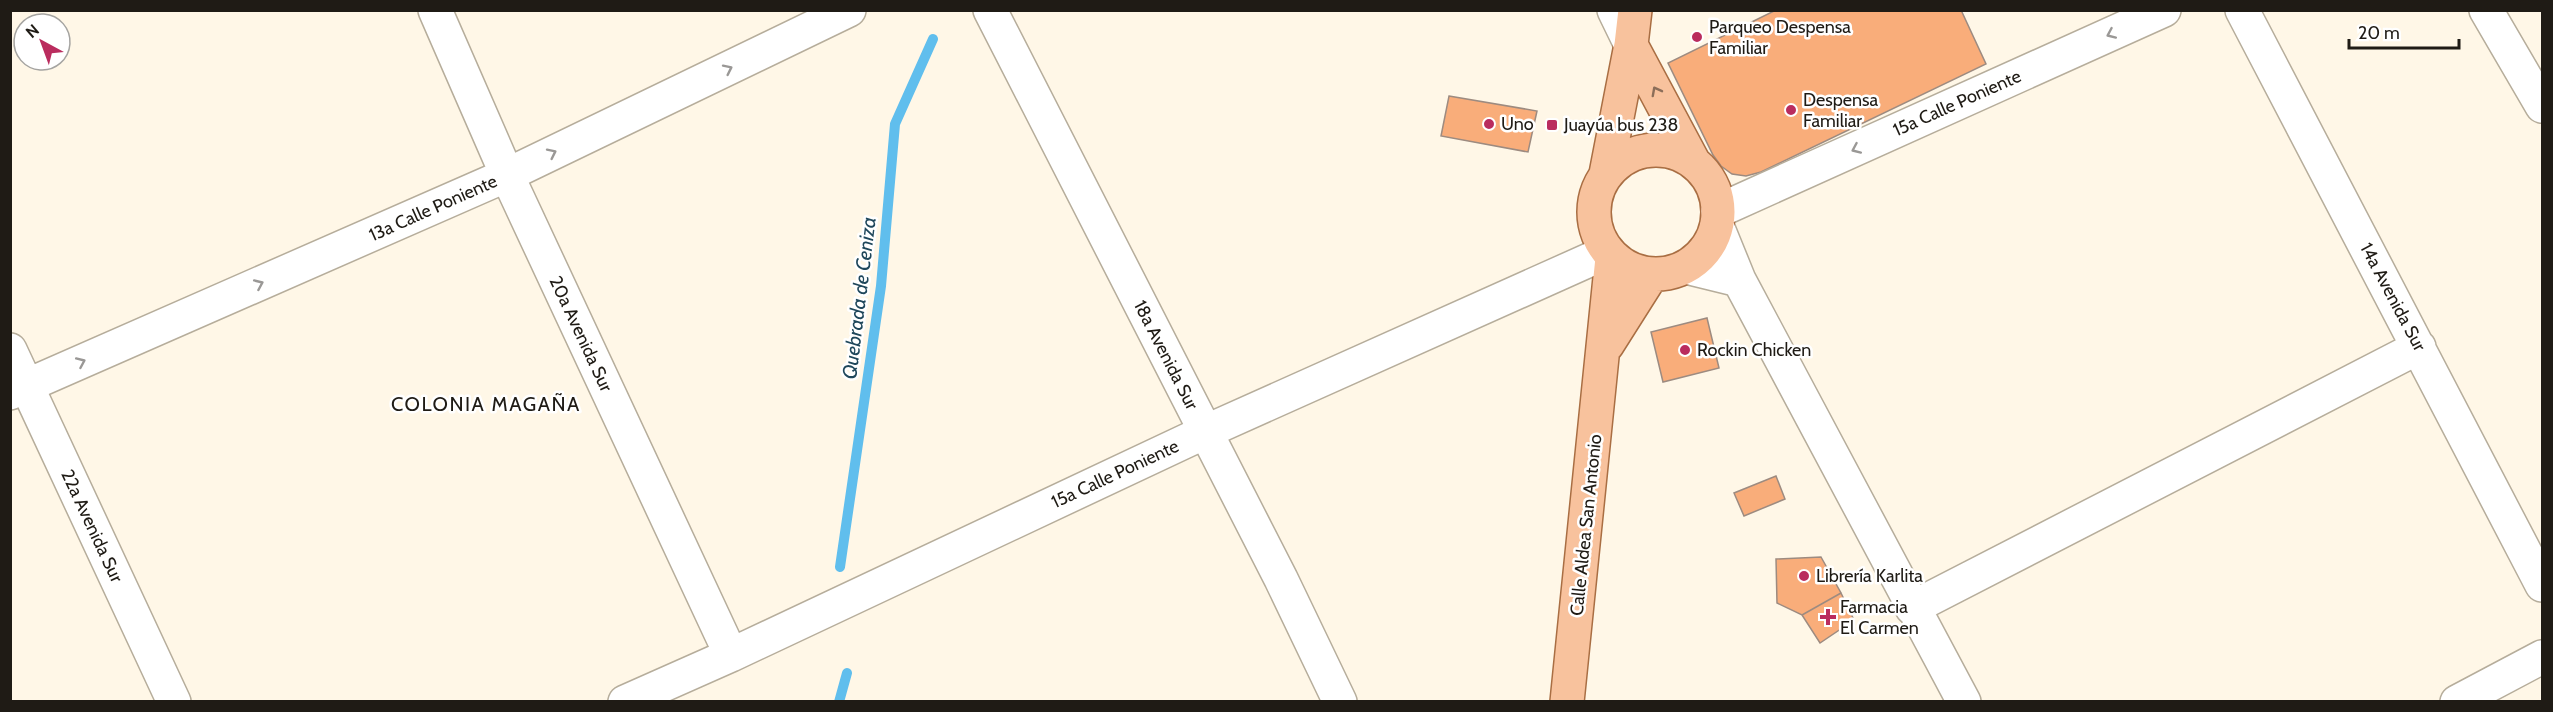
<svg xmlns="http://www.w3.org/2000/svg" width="2553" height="712" viewBox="0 0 2553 712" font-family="Cabin,sans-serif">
  <rect width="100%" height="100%" fill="#fff7e7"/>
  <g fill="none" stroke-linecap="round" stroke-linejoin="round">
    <!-- stream -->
    <path stroke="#60beed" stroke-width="10" d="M840,567L881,286L895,124L933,39
      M839,702L847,673"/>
  </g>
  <!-- building -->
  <path fill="#f9ad7a" stroke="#9d8b80" stroke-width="1.5" d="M1776,10H1961L1986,64L1761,172L1746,176L1732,174L1721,166L1713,155L1668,63Z
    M1449,96L1537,111L1528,152L1441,136Z
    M1707,318L1719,368L1663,382L1651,332Z
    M1776,476L1785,499L1744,516L1734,493Z
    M1821,557L1841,593L1802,615L1777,603L1776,559Z
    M1841,593L1854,620L1820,643L1802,615Z"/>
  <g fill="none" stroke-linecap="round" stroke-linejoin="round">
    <!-- minor casing -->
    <g stroke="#b6ad9b" stroke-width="36">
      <path id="minor" d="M435,10L507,175L731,655
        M990,10L1281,579L1340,702
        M1614,10L1631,45
        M2242,10L2542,585
        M2486,10L2542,106
        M1718,211L2164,10
        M1717,226L1739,280L1964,702
        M1686,267L1739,280
        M10,350L174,702
        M10,393L507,175L849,10
        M1912,608L2419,347
        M625,702L731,655L1205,432L1607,252
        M2457,702L2542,657"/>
    </g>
    <!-- major casing -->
    <g stroke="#a96e43" stroke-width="36">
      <path id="major" d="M1631,45L1693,161
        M1594 212a62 62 0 1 1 124 0a62 62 0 1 1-124 0Z
        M1606,174L1631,45L1635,10
        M1607,345L1652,274
        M1567,702L1612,258"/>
    </g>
    <!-- minor -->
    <use href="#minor" stroke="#fff" stroke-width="33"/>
    <!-- major -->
    <use href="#major" stroke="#f8c29d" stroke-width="33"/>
  </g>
  <!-- one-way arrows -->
  <defs><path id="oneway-chevron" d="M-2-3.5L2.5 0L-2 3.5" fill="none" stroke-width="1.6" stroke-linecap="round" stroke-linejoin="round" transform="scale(1.5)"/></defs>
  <g stroke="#9a9896">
    <use href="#oneway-chevron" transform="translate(2111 34) rotate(156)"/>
    <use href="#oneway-chevron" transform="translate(728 69) rotate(-26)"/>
    <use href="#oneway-chevron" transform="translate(1856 149) rotate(156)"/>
    <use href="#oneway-chevron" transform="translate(552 153) rotate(-26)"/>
    <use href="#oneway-chevron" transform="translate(259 284) rotate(-24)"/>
    <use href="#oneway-chevron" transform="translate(81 362) rotate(-24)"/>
  </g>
  <use stroke="#8c6e59" href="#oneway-chevron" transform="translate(1656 91) rotate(-118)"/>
  <!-- markers -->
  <g fill="#ba2c5e" stroke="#fff" stroke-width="2">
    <circle cx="1697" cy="37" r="6"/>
    <circle cx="1791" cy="110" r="6"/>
    <circle cx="1489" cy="124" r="6"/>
    <rect x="1546" y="119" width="12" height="12" rx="3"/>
    <circle cx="1685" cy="350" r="6"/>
    <circle cx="1804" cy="576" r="6"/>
    <path d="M1825 608h6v6h6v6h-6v6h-6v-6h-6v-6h6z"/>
  </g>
  <g text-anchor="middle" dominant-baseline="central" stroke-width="5" stroke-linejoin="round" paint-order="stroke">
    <!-- poi labels -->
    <g font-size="18" fill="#1f1b15" stroke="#fff" text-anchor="start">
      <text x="1709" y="27">Parqueo Despensa<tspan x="1709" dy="21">Familiar</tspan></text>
      <text x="1803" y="100">Despensa<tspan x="1803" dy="21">Familiar</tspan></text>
      <text x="1501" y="124">Uno</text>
      <text x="1564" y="125">Juayúa bus 238</text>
      <text x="1697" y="350">Rockin Chicken</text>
      <text x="1816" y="576">Librería Karlita</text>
      <text x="1840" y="607">Farmacia<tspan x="1840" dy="21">El Carmen</tspan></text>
    </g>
    <!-- street labels -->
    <g font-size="18" fill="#1f1b15" stroke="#fff">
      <text transform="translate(1957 103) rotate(-24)">15a Calle Poniente</text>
      <text transform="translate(433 208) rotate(-24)">13a Calle Poniente</text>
      <text transform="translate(2393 297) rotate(62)">14a Avenida Sur</text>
      <text transform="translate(581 334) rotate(65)">20a Avenida Sur</text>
      <text transform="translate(1166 355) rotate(63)">18a Avenida Sur</text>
      <text transform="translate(1115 474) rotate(-25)">15a Calle Poniente</text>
      <text transform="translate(1586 525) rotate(-84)">Calle Aldea San Antonio</text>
      <text transform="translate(92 526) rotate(65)">22a Avenida Sur</text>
    </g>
    <!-- water labels -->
    <g font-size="20" font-style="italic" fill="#1f475b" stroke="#fff">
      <text transform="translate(859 298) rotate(-83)">Quebrada de Ceniza</text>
    </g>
    <!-- neighbourhood labels -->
    <g font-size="20" letter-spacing="1.5" fill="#1f1b15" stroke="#fff">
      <text x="486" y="404">COLONIA MAGAÑA</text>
    </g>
  </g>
  <!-- border -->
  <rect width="2553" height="712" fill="none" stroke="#1f1b15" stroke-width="24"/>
  <!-- north arrow -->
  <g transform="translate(42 42) rotate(319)"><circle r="28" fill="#ffffff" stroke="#a5a4a1" stroke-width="1.5"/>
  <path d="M0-4.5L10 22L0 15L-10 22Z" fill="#ba2c5e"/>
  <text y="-9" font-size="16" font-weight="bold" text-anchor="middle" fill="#1f1b15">N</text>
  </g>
  <!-- scale -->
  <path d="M2349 39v9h110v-9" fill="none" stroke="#1f1b15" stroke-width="3"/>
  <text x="2358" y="39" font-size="18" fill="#1f1b15" stroke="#ffffff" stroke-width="4.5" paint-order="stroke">20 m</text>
</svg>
